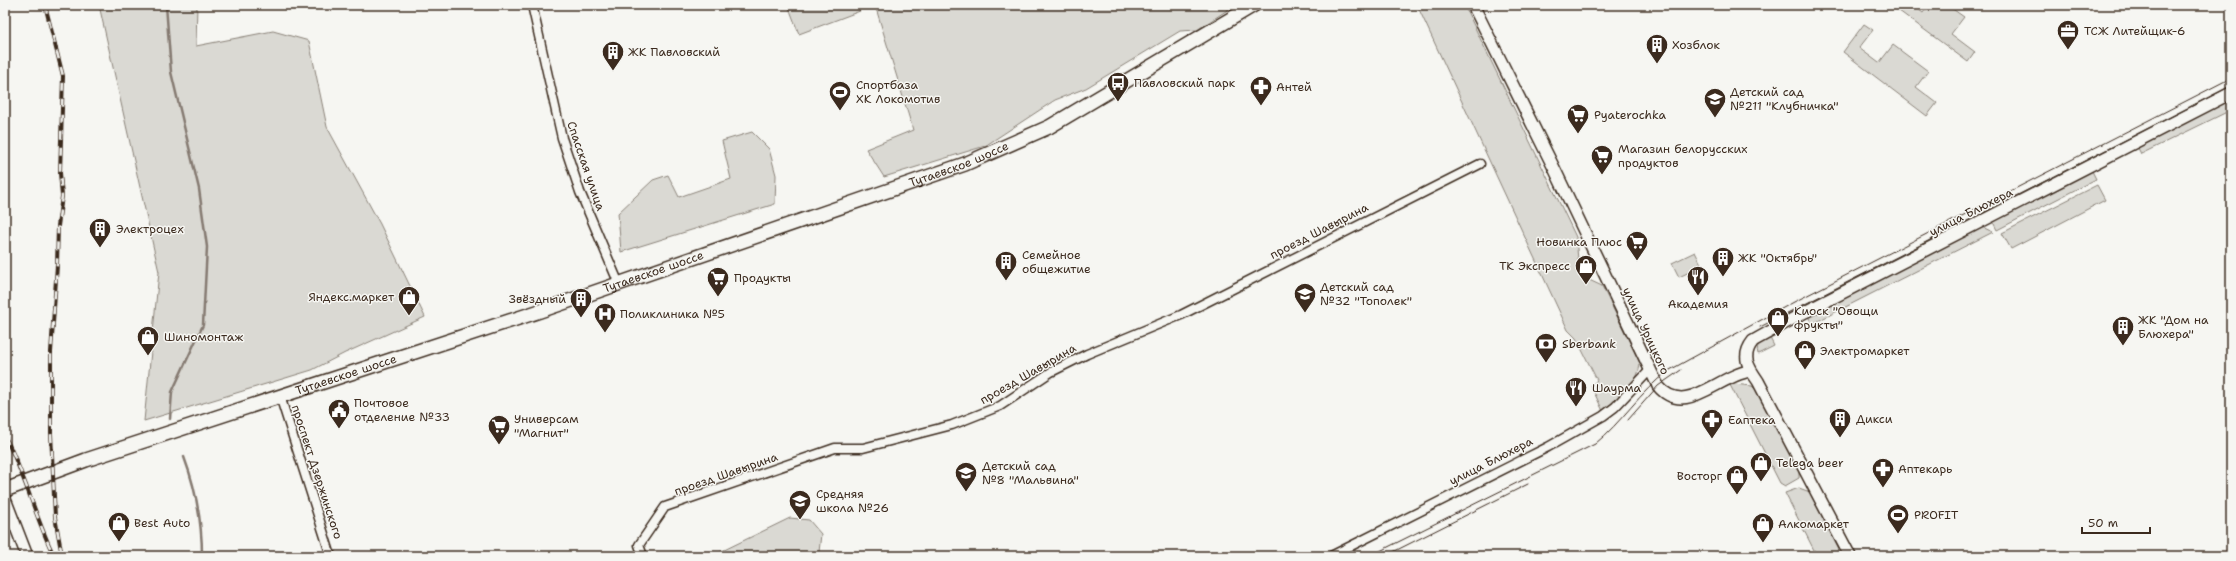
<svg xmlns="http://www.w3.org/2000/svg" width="2236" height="561" viewBox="0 0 2236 561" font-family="'Shantell Sans',sans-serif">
  <rect width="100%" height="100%" fill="#f6f6f2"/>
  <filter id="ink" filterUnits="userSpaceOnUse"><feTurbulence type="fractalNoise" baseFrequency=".025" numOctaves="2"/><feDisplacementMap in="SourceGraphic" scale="8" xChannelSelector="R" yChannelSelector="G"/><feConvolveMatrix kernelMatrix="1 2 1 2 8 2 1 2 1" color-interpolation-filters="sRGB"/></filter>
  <g filter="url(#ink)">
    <!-- green -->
    <path fill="#dad9d3" stroke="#8a8278" d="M99,5H197L196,46L273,31L309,41L327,127L380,224L425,317L345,353L312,370L144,421L159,272Z
      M788,5H858L860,11L799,34Z
      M875,5H1235L1197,30L1180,31L1086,88L1055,100L985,146L884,177L866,149L913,130Z
      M1417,5H1464L1576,237L1578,260L1587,279L1602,286L1640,363C1639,384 1619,399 1603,411L1591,386L1597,380L1576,338L1568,330Z
      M1891,5H1913L1923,13L1929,5H1947L1964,17L1951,34L1975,52L1968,62Z
      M1864,24L1873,30L1859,48L1879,63L1893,45L1928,71L1916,87L1937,103L1927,116L1843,52Z
      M2231,98V110L2141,154L2137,146Z
      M752,132L769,149L776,175L775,204L621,252L618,213L653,180L668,175L679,197L731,179L722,141Z
      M2091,169L2096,179L1997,230L1992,220Z
      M2097,185L2105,200L2011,249L2002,233Z
      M1982,227L1993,232L1812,324L1808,316Z
      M1695,252L1702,266L1679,277L1672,263Z
      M1769,336L1774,346L1758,354C1755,344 1762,341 1769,336Z
      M1734,384L1752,386L1760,394L1799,471V478L1785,486L1780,483L1730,385Z
      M1799,488L1810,492L1842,556H1817L1785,493Z
      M790,518L809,520L821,534L819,552L814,556H712Z"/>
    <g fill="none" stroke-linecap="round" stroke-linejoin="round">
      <!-- stream -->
      <path stroke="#857a71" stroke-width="2.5" d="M166,5L171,72L199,189L207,247L203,325L172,392L170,419
        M184,457C196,489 202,522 202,556"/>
      <!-- street casing -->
      <g stroke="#3b2a1e" stroke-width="11">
        <path id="street" d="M532,5L562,138L580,192L619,284
          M280,396L331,556
          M643,556L639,545L665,507L835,448H863L952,425L1000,406L1051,372L1087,354L1181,315L1480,164
          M1331,556L1548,447L1603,416L1615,407L1650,370"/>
      </g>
      <!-- secondary casing -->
      <g stroke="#3b2a1e" stroke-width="14">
        <path id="secondary" d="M1473,5L1554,168L1658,386C1685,418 1717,376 1750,371
          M5,499L27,556
          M1850,556L1758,381C1748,367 1741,356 1753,341L1805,312L2231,93"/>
      </g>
      <!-- primary casing -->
      <g stroke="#3b2a1e" stroke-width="16">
        <g id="primary">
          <path id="s1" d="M5,490L86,460L540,311L965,164L1049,127L1254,5"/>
        </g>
      </g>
      <!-- street -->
      <use href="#street" stroke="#f6f6f2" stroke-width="8"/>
      <!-- secondary -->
      <use href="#secondary" stroke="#f6f6f2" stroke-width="11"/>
      <!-- primary -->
      <use href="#primary" stroke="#f6f6f2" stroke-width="13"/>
      <!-- tram -->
      <path stroke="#3b2a1e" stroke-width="1" d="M1760,327L2231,86
        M1628,420L1658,386L1681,370
        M1370,556L1595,444C1622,422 1640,392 1668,371L1794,302L2231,78
        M1385,556L1528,484"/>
      <!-- rail casing -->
      <g stroke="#3b2a1e" stroke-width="4">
        <path id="rail" d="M45,5L63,76L60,173L62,196L58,226L57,265L51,352V433L55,517L62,556
          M5,437C25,474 35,517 54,556"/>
      </g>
      <!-- rail -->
      <use href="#rail" stroke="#f6f6f2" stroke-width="2.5" stroke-dasharray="8" stroke-linecap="butt"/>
    </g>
  </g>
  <!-- icons -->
  <defs>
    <g id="office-pin" transform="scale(1.15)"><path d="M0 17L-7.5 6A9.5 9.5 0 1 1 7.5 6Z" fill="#3b2a1e" stroke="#f6f6f2"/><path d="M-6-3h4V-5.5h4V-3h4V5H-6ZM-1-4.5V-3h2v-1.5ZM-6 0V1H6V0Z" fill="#fff"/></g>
    <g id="building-pin" transform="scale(1.15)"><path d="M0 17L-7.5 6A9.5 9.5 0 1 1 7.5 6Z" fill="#3b2a1e" stroke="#f6f6f2"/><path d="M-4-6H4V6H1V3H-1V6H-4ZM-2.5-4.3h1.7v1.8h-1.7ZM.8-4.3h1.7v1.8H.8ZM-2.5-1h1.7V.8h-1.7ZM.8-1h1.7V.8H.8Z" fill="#fff"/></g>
    <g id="bus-pin" transform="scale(1.15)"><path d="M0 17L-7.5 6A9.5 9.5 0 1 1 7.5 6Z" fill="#3b2a1e" stroke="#f6f6f2"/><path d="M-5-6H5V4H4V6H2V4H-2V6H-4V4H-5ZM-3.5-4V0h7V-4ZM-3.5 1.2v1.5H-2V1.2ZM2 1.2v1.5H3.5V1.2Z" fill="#fff"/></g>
    <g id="pharmacy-pin" transform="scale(1.15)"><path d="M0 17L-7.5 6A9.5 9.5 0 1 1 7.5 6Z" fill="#3b2a1e" stroke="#f6f6f2"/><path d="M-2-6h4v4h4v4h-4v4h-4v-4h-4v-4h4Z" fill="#fff"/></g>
    <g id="stadium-pin" transform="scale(1.15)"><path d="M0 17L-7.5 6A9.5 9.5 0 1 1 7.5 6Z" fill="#3b2a1e" stroke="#f6f6f2"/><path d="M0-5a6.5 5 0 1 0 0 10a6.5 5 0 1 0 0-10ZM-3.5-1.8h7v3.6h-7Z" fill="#fff"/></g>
    <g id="school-pin" transform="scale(1.15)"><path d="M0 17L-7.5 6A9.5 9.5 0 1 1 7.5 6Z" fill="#3b2a1e" stroke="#f6f6f2"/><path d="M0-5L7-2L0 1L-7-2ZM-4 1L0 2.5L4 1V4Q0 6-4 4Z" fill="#fff"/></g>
    <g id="supermarket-pin" transform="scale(1.15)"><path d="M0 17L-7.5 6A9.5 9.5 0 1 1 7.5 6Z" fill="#3b2a1e" stroke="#f6f6f2"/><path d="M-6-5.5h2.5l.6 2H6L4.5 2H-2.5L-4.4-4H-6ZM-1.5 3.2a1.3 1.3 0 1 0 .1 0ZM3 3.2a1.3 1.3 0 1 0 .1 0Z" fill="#fff"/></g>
    <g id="shop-pin" transform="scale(1.15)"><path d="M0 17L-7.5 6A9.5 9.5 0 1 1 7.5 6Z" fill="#3b2a1e" stroke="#f6f6f2"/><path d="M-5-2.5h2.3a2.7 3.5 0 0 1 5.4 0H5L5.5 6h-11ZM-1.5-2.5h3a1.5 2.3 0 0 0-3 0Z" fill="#fff"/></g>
    <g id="restaurant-pin" transform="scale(1.15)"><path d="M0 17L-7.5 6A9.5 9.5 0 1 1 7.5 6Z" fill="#3b2a1e" stroke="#f6f6f2"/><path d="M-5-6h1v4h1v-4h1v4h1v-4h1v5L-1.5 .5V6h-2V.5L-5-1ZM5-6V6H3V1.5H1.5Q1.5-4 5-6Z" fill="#fff"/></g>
    <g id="hospital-pin" transform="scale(1.15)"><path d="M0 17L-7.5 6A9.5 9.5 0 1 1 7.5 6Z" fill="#3b2a1e" stroke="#f6f6f2"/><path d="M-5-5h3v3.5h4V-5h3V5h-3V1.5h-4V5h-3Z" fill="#fff"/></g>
    <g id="bank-pin" transform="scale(1.15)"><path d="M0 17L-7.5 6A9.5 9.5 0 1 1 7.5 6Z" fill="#3b2a1e" stroke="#f6f6f2"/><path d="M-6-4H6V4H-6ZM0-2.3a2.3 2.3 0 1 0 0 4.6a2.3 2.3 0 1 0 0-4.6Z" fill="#fff"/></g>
    <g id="civic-pin" transform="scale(1.15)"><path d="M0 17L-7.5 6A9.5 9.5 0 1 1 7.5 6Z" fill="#3b2a1e" stroke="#f6f6f2"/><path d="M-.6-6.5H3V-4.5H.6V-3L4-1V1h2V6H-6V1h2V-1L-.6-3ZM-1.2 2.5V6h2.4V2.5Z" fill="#fff"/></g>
  </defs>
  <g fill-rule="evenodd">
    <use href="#office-pin" x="2068" y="31"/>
    <use href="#building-pin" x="1657" y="45"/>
    <use href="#building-pin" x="613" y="52"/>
    <use href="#bus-pin" x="1118" y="83"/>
    <use href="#pharmacy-pin" x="1261" y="87"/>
    <use href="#stadium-pin" x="840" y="92"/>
    <use href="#school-pin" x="1715" y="99"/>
    <use href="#supermarket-pin" x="1578" y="115"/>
    <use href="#supermarket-pin" x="1602" y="156"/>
    <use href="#building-pin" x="100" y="229"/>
    <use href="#supermarket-pin" x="1637" y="242"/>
    <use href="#building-pin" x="1723" y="258"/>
    <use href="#building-pin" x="1006" y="262"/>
    <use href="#shop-pin" x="1586" y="266"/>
    <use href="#restaurant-pin" x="1698" y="277"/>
    <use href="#supermarket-pin" x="718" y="278"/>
    <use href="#school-pin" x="1305" y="294"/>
    <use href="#shop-pin" x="409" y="297"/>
    <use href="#building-pin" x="581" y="299"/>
    <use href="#hospital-pin" x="605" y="314"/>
    <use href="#shop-pin" x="1778" y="318"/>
    <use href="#building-pin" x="2123" y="327"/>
    <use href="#shop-pin" x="148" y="337"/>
    <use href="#bank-pin" x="1546" y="344"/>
    <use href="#shop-pin" x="1805" y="351"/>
    <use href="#restaurant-pin" x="1576" y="388"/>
    <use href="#civic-pin" x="339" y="410"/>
    <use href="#building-pin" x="1840" y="419"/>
    <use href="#pharmacy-pin" x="1712" y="420"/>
    <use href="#supermarket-pin" x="499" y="426"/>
    <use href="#shop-pin" x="1761" y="463"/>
    <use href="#pharmacy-pin" x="1883" y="469"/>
    <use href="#school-pin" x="966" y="473"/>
    <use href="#shop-pin" x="1737" y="476"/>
    <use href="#school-pin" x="800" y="501"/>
    <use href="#stadium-pin" x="1898" y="515"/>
    <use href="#shop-pin" x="119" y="523"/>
    <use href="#shop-pin" x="1763" y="524"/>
  </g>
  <g text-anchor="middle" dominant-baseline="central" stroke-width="3" stroke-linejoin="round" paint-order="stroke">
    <!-- poi labels -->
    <g font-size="12" fill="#3b2a1e" stroke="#f6f6f2" text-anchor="start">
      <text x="2084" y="31">ТСЖ Литейщик-6</text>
      <text x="1672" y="45">Хозблок</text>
      <text x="628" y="52">ЖК Павловский</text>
      <text x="1134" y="83">Павловский парк</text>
      <text x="856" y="85">Спортбаза<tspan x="856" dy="14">ХК Локомотив</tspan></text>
      <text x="1276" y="87">Антей</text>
      <text x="1730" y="92">Детский сад<tspan x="1730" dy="14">№211 "Клубничка"</tspan></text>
      <text x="1594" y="115">Pyaterochka</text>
      <text x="1618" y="149">Магазин белорусских<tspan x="1618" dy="14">продуктов</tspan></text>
      <text x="116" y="229">Электроцех</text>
      <text x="1622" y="242" text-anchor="end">Новинка Плюс</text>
      <text x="1022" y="255">Семейное<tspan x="1022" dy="14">общежитие</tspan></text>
      <text x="1738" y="258">ЖК "Октябрь"</text>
      <text x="1570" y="266" text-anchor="end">ТК Экспресс</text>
      <text x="734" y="278">Продукты</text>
      <text x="1320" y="287">Детский сад<tspan x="1320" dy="14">№32 "Тополек"</tspan></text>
      <text x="394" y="297" text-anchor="end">Яндекс.маркет</text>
      <text x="566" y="299" text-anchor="end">Звёздный</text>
      <text x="1698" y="304" text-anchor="middle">Академия</text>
      <text x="1794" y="311">Киоск "Овощи<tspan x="1794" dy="14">фрукты"</tspan></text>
      <text x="620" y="314">Поликлиника №5</text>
      <text x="2138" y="320">ЖК "Дом на<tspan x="2138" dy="14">Блюхера"</tspan></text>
      <text x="164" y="337">Шиномонтаж</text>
      <text x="1562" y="344">Sberbank</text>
      <text x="1820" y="351">Электромаркет</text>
      <text x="1592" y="388">Шаурма</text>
      <text x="354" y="403">Почтовое<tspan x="354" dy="14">отделение №33</tspan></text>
      <text x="514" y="419">Универсам<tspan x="514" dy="14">"Магнит"</tspan></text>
      <text x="1856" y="419">Дикси</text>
      <text x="1728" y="420">Еаптека</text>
      <text x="1776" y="463">Telega beer</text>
      <text x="982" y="466">Детский сад<tspan x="982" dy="14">№8 "Мальвина"</tspan></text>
      <text x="1898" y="469">Аптекарь</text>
      <text x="1722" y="476" text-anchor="end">Восторг</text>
      <text x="816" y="494">Средняя<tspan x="816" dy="14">школа №26</tspan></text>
      <text x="1914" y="515">PROFIT</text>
      <text x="134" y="523">Best Auto</text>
      <text x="1778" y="524">Алкомаркет</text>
    </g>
    <!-- street labels -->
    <g font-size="12" fill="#3b2a1e" stroke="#f6f6f2">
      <text stroke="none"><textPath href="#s1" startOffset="1008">Тутаевское шоссе</textPath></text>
      <text transform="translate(586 166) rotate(71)">Спасская улица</text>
      <text transform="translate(1971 212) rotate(-27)">улица Блюхера</text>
      <text transform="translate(1319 231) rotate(-27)">проезд Шавырина</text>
      <text stroke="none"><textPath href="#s1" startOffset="684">Тутаевское шоссе</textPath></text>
      <text transform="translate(1646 331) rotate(65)">улица Урицкого</text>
      <text transform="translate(1028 374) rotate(-30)">проезд Шавырина</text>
      <text stroke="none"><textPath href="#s1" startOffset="360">Тутаевское шоссе</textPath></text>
      <text transform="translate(1491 461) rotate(-27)">улица Блюхера</text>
      <text transform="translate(317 472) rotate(72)">проспект Дзержинского</text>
      <text transform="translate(726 474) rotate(-19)">проезд Шавырина</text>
    </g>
  </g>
  <!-- margin -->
  <rect width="2236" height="561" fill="none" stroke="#f6f6f2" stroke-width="20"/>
  <rect x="10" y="10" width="2216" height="541" fill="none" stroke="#3b2a1e" stroke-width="1.5" filter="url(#ink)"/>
  <!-- scale -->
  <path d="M2082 527v6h68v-6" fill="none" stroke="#3b2a1e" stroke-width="2"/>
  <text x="2088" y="527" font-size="12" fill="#3b2a1e" stroke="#f6f6f2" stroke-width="3" paint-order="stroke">50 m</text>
</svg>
